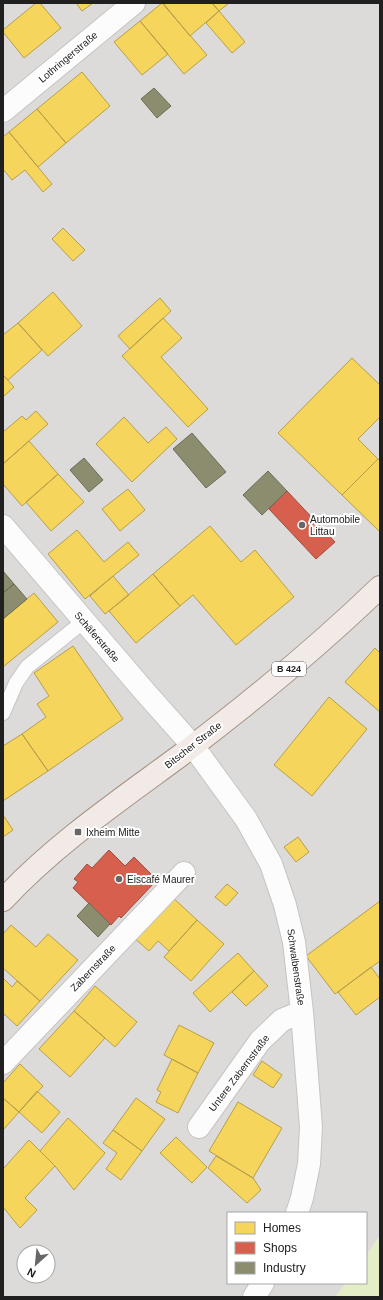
<svg xmlns="http://www.w3.org/2000/svg" width="383" height="1300" viewBox="0 0 383 1300" font-family="Helvetica,sans-serif">
  <rect width="100%" height="100%" fill="#eeebe9"/>
  <!-- residential -->
  <path fill="#dddbda" fill-rule="evenodd" d="M3,3H380V1235L366,1256V1213H228V1283H346L335,1297H3ZM24,1252H48V1276H24Z"/>
  <!-- grass -->
  <path fill="#e3edc6" d="M380,1235V1297H335L346,1283H366V1256Z"/>
  <!-- homes -->
  <path fill="#f6d55c" stroke="#b69f4a" d="M36,3H40L61,28L24,58L3,32V30Z
    M76,3H93L82,11Z
    M162,3L207,55L184,74L140,21Z
    M163,3H212L219,11L190,36Z
    M212,3H229L219,11Z
    M219,11L245,42L232,53L206,23Z
    M140,21L168,54L142,75L114,42Z
    M82,72L110,106L66,143L37,109Z
    M37,109L66,143L38,167L9,132Z
    M9,132L52,184L43,192L25,170L12,180L3,169V137Z
    M63,228L85,250L73,261L52,239Z
    M53,292L82,326L48,356L18,323Z
    M160,298L171,311L130,349L118,336Z
    M163,318L182,338L161,357L208,409L188,427L122,356Z
    M18,323L42,350L8,380L3,375V335Z
    M352,358L380,385V417L358,439L378,459L342,495L278,433Z
    M3,375L14,387L3,397Z
    M36,411L48,424L3,464V432L22,416L26,420Z
    M124,417L148,443L166,427L177,439L132,482L96,444Z
    M29,441L58,474L22,506L3,484V464Z
    M378,459L380,461V532L342,495Z
    M58,474L84,502L51,531L26,502Z
    M128,489L145,510L120,531L102,509Z
    M210,526L241,562L255,550L294,597L236,645L193,595L180,606L153,574Z
    M77,530L104,562L128,542L139,555L85,599L48,554Z
    M153,574L180,606L136,643L109,611Z
    M113,576L129,595L105,614L90,596Z
    M34,593L58,622L3,667V619Z
    M73,646L123,719L48,771L22,734L46,717L37,704L49,696L34,673Z
    M375,648L380,653V712L345,682Z
    M329,697L367,729L312,796L274,765Z
    M22,734L48,771L3,801V746Z
    M3,815L13,830L3,837Z
    M298,837L309,852L296,862L284,847Z
    M227,884L238,893L226,906L215,897Z
    M170,895L197,920L169,951L158,941L149,951L133,937Z
    M380,901V961L335,994L306,956Z
    M197,920L224,944L191,981L164,957Z
    M11,925L36,947L48,934L78,960L40,1001L3,968V934Z
    M238,953L254,971L210,1012L193,993Z
    M371,967L380,979V997L356,1015L338,992Z
    M254,971L268,986L246,1006L232,992Z
    M3,978L12,987L17,981L40,1001L17,1026L3,1013Z
    M95,986L137,1022L115,1047L74,1011Z
    M74,1011L105,1038L70,1077L39,1049Z
    M179,1025L214,1043L198,1073L164,1055Z
    M172,1059L198,1073L178,1113L156,1102L161,1092L157,1090Z
    M262,1061L282,1075L273,1088L253,1075Z
    M20,1064L43,1086L19,1112L3,1098V1083Z
    M37,1091L60,1112L42,1133L19,1112Z
    M3,1098L19,1112L3,1130Z
    M136,1098L165,1119L142,1151L113,1130Z
    M238,1102L282,1128L253,1178L209,1151Z
    M68,1118L105,1153L74,1190L55,1166L40,1151Z
    M113,1130L142,1151L121,1180L106,1169L117,1153L103,1143Z
    M176,1137L207,1167L192,1183L160,1153Z
    M29,1140L55,1166L25,1198L37,1210L20,1228L3,1207V1169Z
    M216,1156L253,1178L261,1190L247,1203L208,1168Z"/>
  <!-- shops -->
  <path fill="#d6604d" stroke="#9f4d40" d="M287,491L335,542L316,559L269,509Z
    M109,850L125,866L134,857L157,880L121,918L119,916L111,925L73,888L78,882L74,879L87,864L92,868Z"/>
  <!-- industry -->
  <path fill="#8c8c6e" stroke="#6c6c57" d="M154,88L171,106L157,118L141,99Z
    M192,433L226,472L206,488L173,449Z
    M84,458L103,480L89,492L70,470Z
    M268,471L287,491L262,515L243,495Z
    M3,571L14,584L3,593Z
    M14,584L27,599L3,619V593Z
    M89,903L110,924L98,937L77,916Z"/>
  <g fill="none" stroke-linecap="round" stroke-linejoin="round">
    <!-- service casing -->
    <g stroke="#c5c4c3" stroke-width="16">
      <path id="service" d="M3,713L16,683L27,667L84,621"/>
    </g>
    <!-- minor casing -->
    <g stroke="#c5c4c3" stroke-width="24">
      <path id="minor" d="M3,111L134,3
        M3,526L145,692L193,746L246,819L271,864L285,905L294,942L302,1012L311,1127L309,1164L302,1198L297,1213
        M3,1063L184,873
        M199,1127L260,1041L282,1020L302,1012
        M254,1297L263,1283"/>
    </g>
    <!-- primary casing -->
    <g stroke="#a59485" stroke-width="24">
      <path id="primary" d="M3,900C55,844 120,800 181,755C251,702 318,647 380,587"/>
    </g>
    <!-- service -->
    <use href="#service" stroke="#fcfcfc" stroke-width="14"/>
    <!-- minor -->
    <use href="#minor" stroke="#fcfcfc" stroke-width="22"/>
    <!-- primary -->
    <use href="#primary" stroke="#f1eae6" stroke-width="22"/>
  </g>
  <!-- markers -->
  <g fill="#686766" stroke="#fff" stroke-width="1.5">
    <circle cx="302" cy="525" r="4"/>
    <rect x="74" y="828" width="8" height="8" rx="2"/>
    <circle cx="119" cy="879" r="4"/>
  </g>
  <g text-anchor="middle" dominant-baseline="central" stroke-width="4" stroke-linejoin="round" paint-order="stroke">
    <!-- shield labels -->
    <rect fill="#fff" stroke="#636363" stroke-width="1" x="272" y="662" width="34" height="14" rx="3"/>
    <g font-size="9" font-weight="bold" fill="#202020">
      <text x="289" y="669">B 424</text>
    </g>
    <!-- street labels -->
    <g font-size="10" fill="#202020" stroke="#fff">
      <text transform="translate(68 57) rotate(-40)">Lothringerstraße</text>
      <text transform="translate(97 637) rotate(49)">Schäferstraße</text>
      <text transform="translate(193 745) rotate(-38)">Bitscher Straße</text>
      <text transform="translate(296 967) rotate(82)">Schwalbenstraße</text>
      <text transform="translate(93 968) rotate(-46)">Zabernstraße</text>
      <text transform="translate(239 1073) rotate(-53)">Untere Zabernstraße</text>
    </g>
    <!-- poi labels -->
    <g font-size="10" fill="#202020" stroke="#fff" text-anchor="start">
      <text x="310" y="519">Automobile<tspan x="310" dy="12">Littau</tspan></text>
      <text x="86" y="832">Ixheim Mitte</text>
      <text x="127" y="879">Eiscafé Maurer</text>
    </g>
  </g>
  <!-- border -->
  <rect width="383" height="1300" fill="none" stroke="#202020" stroke-width="8"/>
  <!-- legend -->
  <rect x="227" y="1212" width="140" height="72" fill="#ffffff" stroke="#a6a6a6"/>
  <rect x="235" y="1222" width="20" height="12" fill="#f6d55c" stroke="#a6a6a6"/>
  <text x="263" y="1232" font-size="12" fill="#202020">Homes</text>
  <rect x="235" y="1242" width="20" height="12" fill="#d6604d" stroke="#a6a6a6"/>
  <text x="263" y="1252" font-size="12" fill="#202020">Shops</text>
  <rect x="235" y="1262" width="20" height="12" fill="#8c8c6e" stroke="#a6a6a6"/>
  <text x="263" y="1272" font-size="12" fill="#202020">Industry</text>
  <!-- north arrow -->
  <g transform="translate(36 1264) rotate(207)"><circle r="19" fill="#ffffff" stroke="#a6a6a6"/>
  <path d="M0-3L7 15L0 10L-7 15Z" fill="#686766"/>
  <text y="-6" font-size="11" font-weight="bold" text-anchor="middle" fill="#202020">N</text>
  </g>
</svg>
